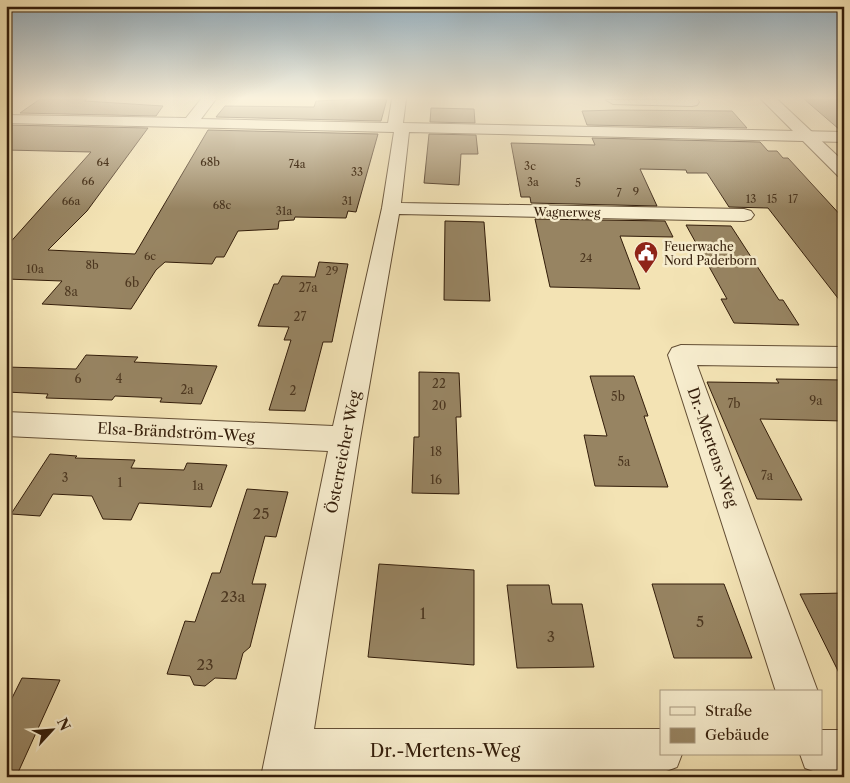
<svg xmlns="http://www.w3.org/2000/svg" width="850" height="783" viewBox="0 0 850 783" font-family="'Libre Caslon Text',serif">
  <rect width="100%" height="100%" fill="#f3e3b4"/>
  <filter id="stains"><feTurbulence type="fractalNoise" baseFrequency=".004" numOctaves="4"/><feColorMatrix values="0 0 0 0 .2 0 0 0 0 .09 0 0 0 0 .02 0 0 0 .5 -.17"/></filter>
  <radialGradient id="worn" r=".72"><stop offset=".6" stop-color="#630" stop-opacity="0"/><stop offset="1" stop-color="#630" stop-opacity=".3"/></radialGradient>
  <!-- building -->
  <path fill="#978462" stroke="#331d0a" d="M40,99H87L85,101L163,106L156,116L20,113Z
    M360,99H387L381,121L216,117L225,106L314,107L316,101Z
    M804,99H844V130H840Z
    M431,108L474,109L475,123L430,122Z
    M617,110L732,111L747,128L587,125L582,111Z
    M6,125L148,128L87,211L48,250L135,254L208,130L378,134L356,212L348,211L346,218L295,217L294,220L279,221L278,229L238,231L224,257H216L212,264L165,262L156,270L131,309L42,304L62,281L6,279V247L91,152L6,150Z
    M429,134L476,135L478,154H461L459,185L424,183Z
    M592,138L760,142L768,151H777L783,158H788L844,219V306L768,208L729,207L707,173H687L686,170L640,169L657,206L531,203L530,197H521L511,143L595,145Z
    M535,219L665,221L673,237L620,236L640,289L550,287Z
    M445,221L484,222L490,301L444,300Z
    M686,225L731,226L779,300H783L799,325L734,323L721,299H727Z
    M319,262L348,264L332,342H323L305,411L269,410L291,340H284L289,327L258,326L274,284H278L282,276L315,277Z
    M86,355L138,357L134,362L217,366L201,404L160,402L162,398L115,396L112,400L46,398L48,394L6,392V367L76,369Z
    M419,372L459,373L461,417H456L459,494L412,493L414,437H419Z
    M590,376H634L648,416H644L668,487L595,486L584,435L607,436Z
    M776,379L844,380V421L760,419L802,500L757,499L707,382L779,383Z
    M50,454L77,456L75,458L135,460L131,468L184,470L187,463L227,465L211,507L139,503L131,520L103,519L92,496L53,494L40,516L11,514Z
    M247,489L288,492L276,537L265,536L252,584H266L250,647L243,653L236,679L215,678L205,686L194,685L190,676L167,674L185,621L195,622L212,573H220Z
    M379,564L474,570V665L368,657Z
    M652,584H724L752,658H674Z
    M507,585H549L552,604H582L594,667L517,668Z
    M844,593V683L800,594Z
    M22,678L60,680L16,777H6V700H11Z"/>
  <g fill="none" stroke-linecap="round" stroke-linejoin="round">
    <!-- minor casing -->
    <g stroke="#634e34" stroke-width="2">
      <path id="minor" d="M201,99H216L201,119L388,123L392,99H406L403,123L844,132V142L409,132L401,203L744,209L751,211L754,215L751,219L744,221L399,214L360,439L314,729H661V754H682L677,767L661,773H307V777H261L328,451L6,436V412L333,426L382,208L394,132L6,123V115L186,118Z
        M697,99L699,102L697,105L692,106L613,104L606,100Z
        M681,345L844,347V367L697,365L818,692H776L668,355L672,348Z
        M821,730H844V774H821L805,768L800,754H821Z"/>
    </g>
    <!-- tertiary casing -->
    <g stroke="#634e34" stroke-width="2">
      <path id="tertiary" d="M761,99H777L844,162V177L838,176Z"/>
    </g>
    <!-- minor -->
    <use href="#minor" fill="#f7edce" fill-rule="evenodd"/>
    <!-- tertiary -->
    <use href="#tertiary" fill="#f7edce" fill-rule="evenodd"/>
  </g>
  <!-- sky -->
  <linearGradient id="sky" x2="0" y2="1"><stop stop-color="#92acbc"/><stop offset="0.47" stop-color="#faf2dd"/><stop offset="1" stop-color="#faf2dd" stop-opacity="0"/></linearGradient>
  <rect width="850" height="209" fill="url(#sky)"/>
  <!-- icons -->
  <defs>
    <g id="civic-pin" transform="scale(1.25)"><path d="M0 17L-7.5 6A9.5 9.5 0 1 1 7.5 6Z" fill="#8f2418" stroke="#f7edce"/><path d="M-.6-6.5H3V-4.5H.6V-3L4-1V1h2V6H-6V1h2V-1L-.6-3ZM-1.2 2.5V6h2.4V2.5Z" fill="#fff"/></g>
  </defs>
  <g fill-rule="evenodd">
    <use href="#civic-pin" x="646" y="253"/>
  </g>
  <g text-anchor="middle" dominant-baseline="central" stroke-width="5" stroke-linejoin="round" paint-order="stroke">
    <!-- far-number labels -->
    <g font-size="11" fill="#4c3720">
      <text x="103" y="162">64</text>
      <text x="210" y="162">68b</text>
      <text x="297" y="164">74a</text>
      <text x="530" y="166">3c</text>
      <text x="357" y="172">33</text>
      <text x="88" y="181">66</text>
      <text x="533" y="182">3a</text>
      <text x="578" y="183">5</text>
      <text x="636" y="192">9</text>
      <text x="619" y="193">7</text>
      <text x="751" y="199">13</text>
      <text x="772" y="199">15</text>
      <text x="793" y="199">17</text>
      <text x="71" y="201">66a</text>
      <text x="347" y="201">31</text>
      <text x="222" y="205">68c</text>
      <text x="284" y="211">31a</text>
      <text x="150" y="256">6c</text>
      <text x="586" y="258">24</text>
      <text x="92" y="265">8b</text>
      <text x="35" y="269">10a</text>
      <text x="332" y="271">29</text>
    </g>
    <!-- far-street labels -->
    <g font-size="12" fill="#331d0a" stroke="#f7edce">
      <text transform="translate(567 212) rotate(1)">Wagnerweg</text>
    </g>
    <!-- far-poi labels -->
    <g font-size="12" fill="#331d0a" stroke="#f7edce" text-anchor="start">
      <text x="664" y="246">Feuerwache<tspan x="664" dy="14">Nord Paderborn</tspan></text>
    </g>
    <!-- number labels -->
    <g font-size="12" fill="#4c3720">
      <text x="132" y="282">6b</text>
      <text x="308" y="287">27a</text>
      <text x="71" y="291">8a</text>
      <text x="300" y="316">27</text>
      <text x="78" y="378">6</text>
      <text x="119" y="378">4</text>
      <text x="439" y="383">22</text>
      <text x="187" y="389">2a</text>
      <text x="293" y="390">2</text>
      <text x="618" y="396">5b</text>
      <text x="816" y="400">9a</text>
      <text x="734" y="403">7b</text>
      <text x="439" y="405">20</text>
      <text x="436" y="451">18</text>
      <text x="624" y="461">5a</text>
      <text x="767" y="475">7a</text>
      <text x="65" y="477">3</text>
      <text x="436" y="479">16</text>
      <text x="120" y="482">1</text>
      <text x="198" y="485">1a</text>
    </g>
    <!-- street labels -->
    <g font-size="15" fill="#331d0a" stroke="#f7edce">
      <text transform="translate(176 432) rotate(3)">Elsa-Brändström-Weg</text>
      <text transform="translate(713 447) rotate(71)">Dr.-Mertens-Weg</text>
      <text transform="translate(343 452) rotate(-79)">Österreicher Weg</text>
    </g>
    <!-- near-number labels -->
    <g font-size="15" fill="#4c3720">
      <text x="261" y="513">25</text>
      <text x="233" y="596">23a</text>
      <text x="423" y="613">1</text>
      <text x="700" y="621">5</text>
      <text x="551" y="636">3</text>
      <text x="205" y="664">23</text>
    </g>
    <!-- near-street labels -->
    <g font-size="18" fill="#331d0a" stroke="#f7edce">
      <text x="445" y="751">Dr.-Mertens-Weg</text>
    </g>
  </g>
  <!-- margin -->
  <rect width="850" height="783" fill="none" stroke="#f3e3b4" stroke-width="25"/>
  <rect x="8" y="8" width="835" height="768" fill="none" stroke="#331d0a" stroke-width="2.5"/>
  <rect x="12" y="12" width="825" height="758" fill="none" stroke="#331d0a"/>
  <!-- legend -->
  <rect x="660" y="690" width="162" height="65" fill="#f7edce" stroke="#a99a80"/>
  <rect x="670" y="707" width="25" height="8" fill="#f7edce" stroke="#a99a80"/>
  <text x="705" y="716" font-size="15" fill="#331d0a">Straße</text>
  <rect x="670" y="728" width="25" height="15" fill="#978462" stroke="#a99a80"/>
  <text x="705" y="740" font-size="15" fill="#331d0a">Gebäude</text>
  <!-- north arrow -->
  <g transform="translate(52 730) rotate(64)" stroke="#f7edce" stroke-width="4" paint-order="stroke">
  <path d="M0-4L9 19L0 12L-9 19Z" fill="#331d0a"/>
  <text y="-8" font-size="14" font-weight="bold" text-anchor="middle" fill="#331d0a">N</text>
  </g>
  <rect width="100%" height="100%" filter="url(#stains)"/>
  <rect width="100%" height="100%" fill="url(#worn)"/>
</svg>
